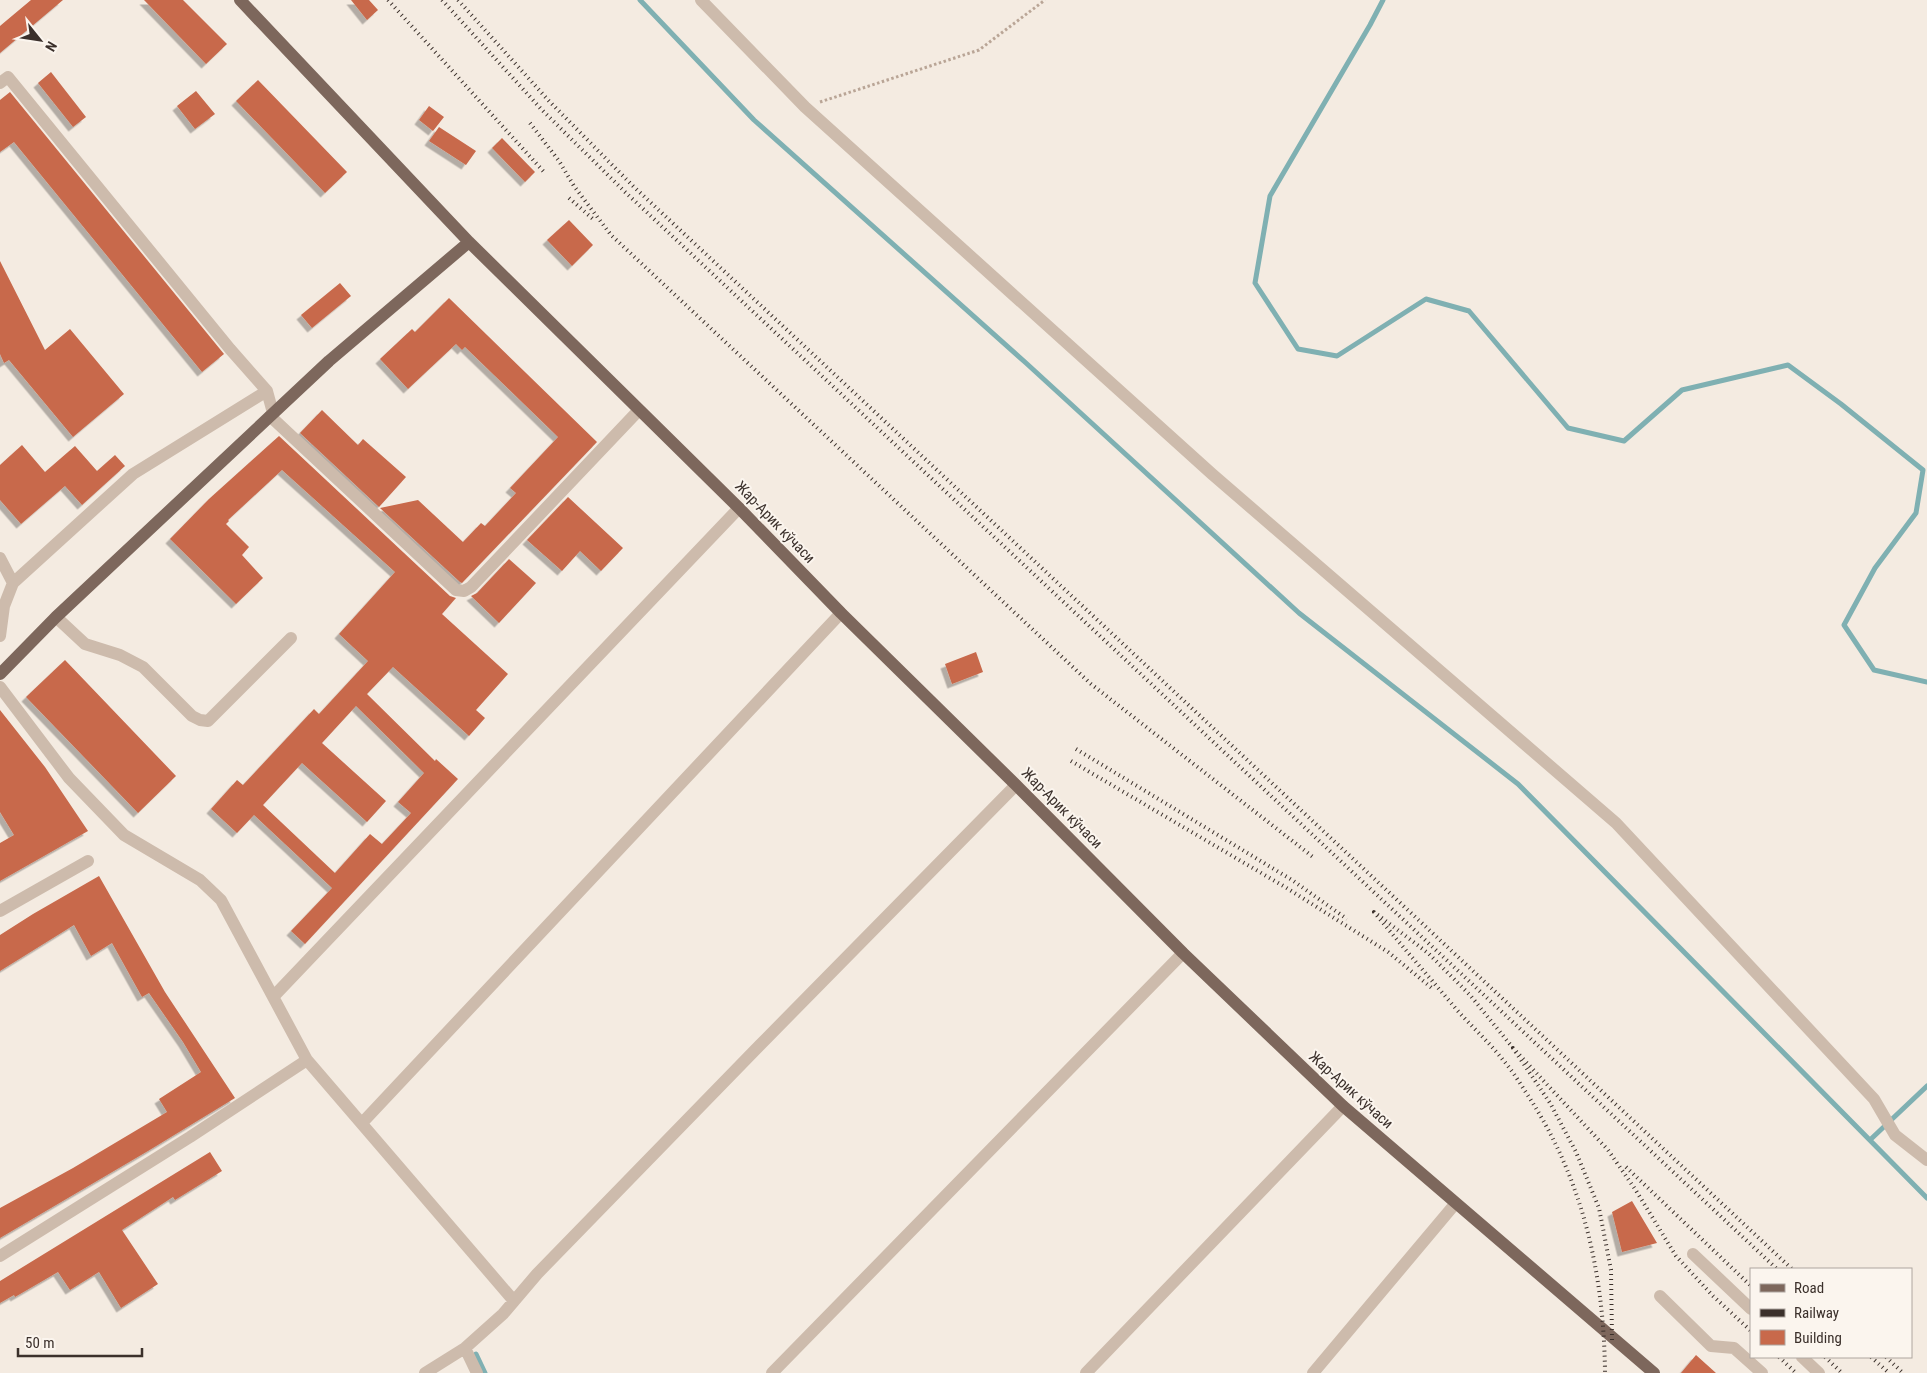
<svg xmlns="http://www.w3.org/2000/svg" width="1927" height="1373" viewBox="0 0 1927 1373" font-family="'Roboto Condensed',sans-serif">
  <defs>
    <filter id="shadow"><feDropShadow dx="-4.5" dy="4.5" stdDeviation="0" flood-color="#0004"/></filter>
  </defs>
  <rect width="100%" height="100%" fill="#f4ebe1"/>
  <g fill="none" stroke-linecap="round" stroke-linejoin="round">
    <!-- stream -->
    <path stroke="#7fb0b2" stroke-width="5" d="M640,0L754,120L1026,363L1299,613L1518,784L1927,1198
      M1383,0L1370,25L1270,196L1255,283L1298,349L1337,356L1426,299L1469,311L1568,428L1624,441L1682,390L1788,365L1841,404L1923,470L1916,513L1875,568L1844,625L1874,670L1927,682
      M1871,1139L1927,1086
      M476,1354L485,1373"/>
  </g>
  <!-- building -->
  <path fill="#c8694b" fill-rule="evenodd" filter="url(#shadow)" d="M31,0H63L0,53V26Z
    M144,0H183L227,44L206,64Z
    M351,0H369L378,10L367,20Z
    M51,72L86,117L73,127L38,83Z
    M258,80L347,172L325,193L236,101Z
    M196,91L215,114L195,129L177,106Z
    M10,92L224,354L202,372L14,142L0,152V100Z
    M429,106L444,117L433,131L419,120Z
    M439,127L476,151L466,165L429,141Z
    M502,138L535,172L525,182L492,148Z
    M569,220L593,245L572,266L547,240Z
    M0,261L45,350L70,329L124,394L73,437L9,360L4,363L0,354Z
    M340,283L351,296L312,328L301,315Z
    M449,298L597,442L462,583L460,582L380,508L418,500L463,542L481,523L485,526L516,493L510,488L558,437L465,347L462,350L456,344L408,389L380,359L412,329L415,332Z
    M322,410L358,445L363,439L406,477L379,507L300,433Z
    M279,436L450,596L456,598L442,614L508,674L476,710L485,718L469,736L393,667L367,694L435,761L436,759L458,779L305,944L291,931L332,888L254,815L237,833L211,809L237,780L243,785L314,709L319,714L368,661L339,634L395,572L282,470L228,520L229,521L226,524L249,547L242,555L263,578L236,604L170,539L209,499ZM356,706L424,773L398,802L411,813L382,844L370,834L335,873L263,805L302,763L367,822L386,801L322,743Z
    M22,445L45,472L75,446L97,471L115,455L125,466L82,505L65,486L21,524L0,500V465Z
    M568,497L623,548L601,571L580,551L562,571L527,540Z
    M509,559L536,583L499,623L471,596L477,593Z
    M976,652L983,672L952,684L945,664Z
    M65,660L176,776L138,813L26,697Z
    M0,710L45,767L88,831L0,881V843L14,835L0,812Z
    M99,876L165,992L235,1098L148,1151L0,1238V1208L73,1168L167,1112L159,1099L201,1072L183,1042L149,993L142,997L112,943L91,956L74,925L0,971V935L33,914Z
    M210,1152L222,1171L175,1200L173,1197L122,1230L158,1284L121,1308L99,1272L70,1290L58,1272L15,1297L14,1295L0,1303V1281Z
    M1632,1201L1657,1243L1622,1252L1612,1212Z
    M1696,1355L1716,1373H1681Z"/>
  <g fill="none" stroke-linecap="round" stroke-linejoin="round">
    <!-- path -->
    <path stroke="#b9a596" stroke-width="3" stroke-dasharray="2.5 2.5" stroke-linecap="butt" d="M820,102L979,50L1045,0"/>
    <!-- minor -->
    <path stroke="#cdbbac" stroke-width="12" d="M701,0L805,107L1212,474L1616,823L1874,1099L1895,1135L1927,1160
      M0,83L8,77L230,349L267,391L273,413
      M270,416L456,590L464,591L471,587L639,410
      M0,558L13,583
      M56,617L85,644L120,655L143,667L192,716L200,720L208,721L291,638
      M0,636L4,606L13,583L133,474L267,391
      M0,687L69,778L124,835L200,880L221,900L307,1060L514,1301
      M0,911L88,861
      M274,996L739,508
      M362,1123L841,613
      M1693,1254L1751,1309
      M0,1256L190,1137L307,1060
      M1660,1296L1711,1346L1734,1348L1762,1373
      M465,1348L477,1373
      M1802,1357L1819,1373
      M425,1373L465,1348L503,1314L537,1274L760,1045L1016,785
      M772,1373L1183,953
      M1086,1373L1343,1106
      M1313,1373L1455,1204"/>
    <!-- major -->
    <path stroke="#7d675c" stroke-width="12" d="M240,0L469,242L739,508L841,613L1016,785L1183,953L1343,1106L1654,1373
      M0,674L56,617L329,361L469,242"/>
    <!-- rail -->
    <path stroke="#3b302b" stroke-width="4" stroke-dasharray="1 4" stroke-linecap="butt" d="M388,0L544,172
      M442,0L542,110L624,191L1777,1269
      M458,0L549,101L633,186L1792,1269
      M530,123L559,161L574,186L611,235L1091,684L1313,857
      M569,198L593,219
      M1076,749L1292,880L1347,919
      M1071,761L1285,887L1388,952L1433,989
      M1513,1048L1470,995L1428,953L1374,912C1401,945 1429,977 1457,1010C1472,1027 1489,1042 1503,1060C1511,1069 1518,1080 1525,1091C1582,1176 1604,1271 1605,1373
      M1626,1167L1751,1286
      M1612,1340L1611,1270L1599,1208L1576,1152L1550,1103L1513,1048L1608,1150L1635,1189L1676,1256L1713,1296L1751,1331
      M1779,1357L1796,1373
      M1825,1357L1842,1373
      M1871,1357L1889,1373
      M1886,1357L1903,1373"/>
  </g>
  <g text-anchor="middle" dominant-baseline="central" stroke-width="4" stroke-linejoin="round" paint-order="stroke">
    <!-- street labels -->
    <g font-size="15" fill="#3b302b" stroke="#fbf5ee">
      <text transform="translate(775 522) rotate(46)">Жар-Арик кўчаси</text>
      <text transform="translate(1062 808) rotate(45)">Жар-Арик кўчаси</text>
      <text transform="translate(1351 1090) rotate(42)">Жар-Арик кўчаси</text>
    </g>
  </g>
  <!-- legend -->
  <rect x="1750" y="1268" width="162" height="90" fill="#fbf5ee" stroke="#aea6a0"/>
  <rect x="1760" y="1284" width="25" height="8" fill="#7d675c" stroke="#aea6a0"/>
  <text x="1794" y="1293" font-size="15" fill="#3b302b">Road</text>
  <rect x="1760" y="1309" width="25" height="8" fill="#3b302b" stroke="#aea6a0"/>
  <text x="1794" y="1318" font-size="15" fill="#3b302b">Railway</text>
  <rect x="1760" y="1330" width="25" height="15" fill="#c8694b" stroke="#aea6a0"/>
  <text x="1794" y="1343" font-size="15" fill="#3b302b">Building</text>
  <!-- north arrow -->
  <g transform="translate(40 40) rotate(120)" stroke="#fbf5ee" stroke-width="4" paint-order="stroke">
  <path d="M0-4L9 19L0 12L-9 19Z" fill="#3b302b"/>
  <text y="-8" font-size="14" font-weight="bold" text-anchor="middle" fill="#3b302b">N</text>
  </g>
  <!-- scale -->
  <path d="M18 1348v8h124v-8" fill="none" stroke="#3b302b" stroke-width="2.5"/>
  <text x="25" y="1348" font-size="15" fill="#3b302b" stroke="#fbf5ee" stroke-width="4" paint-order="stroke">50 m</text>
</svg>
